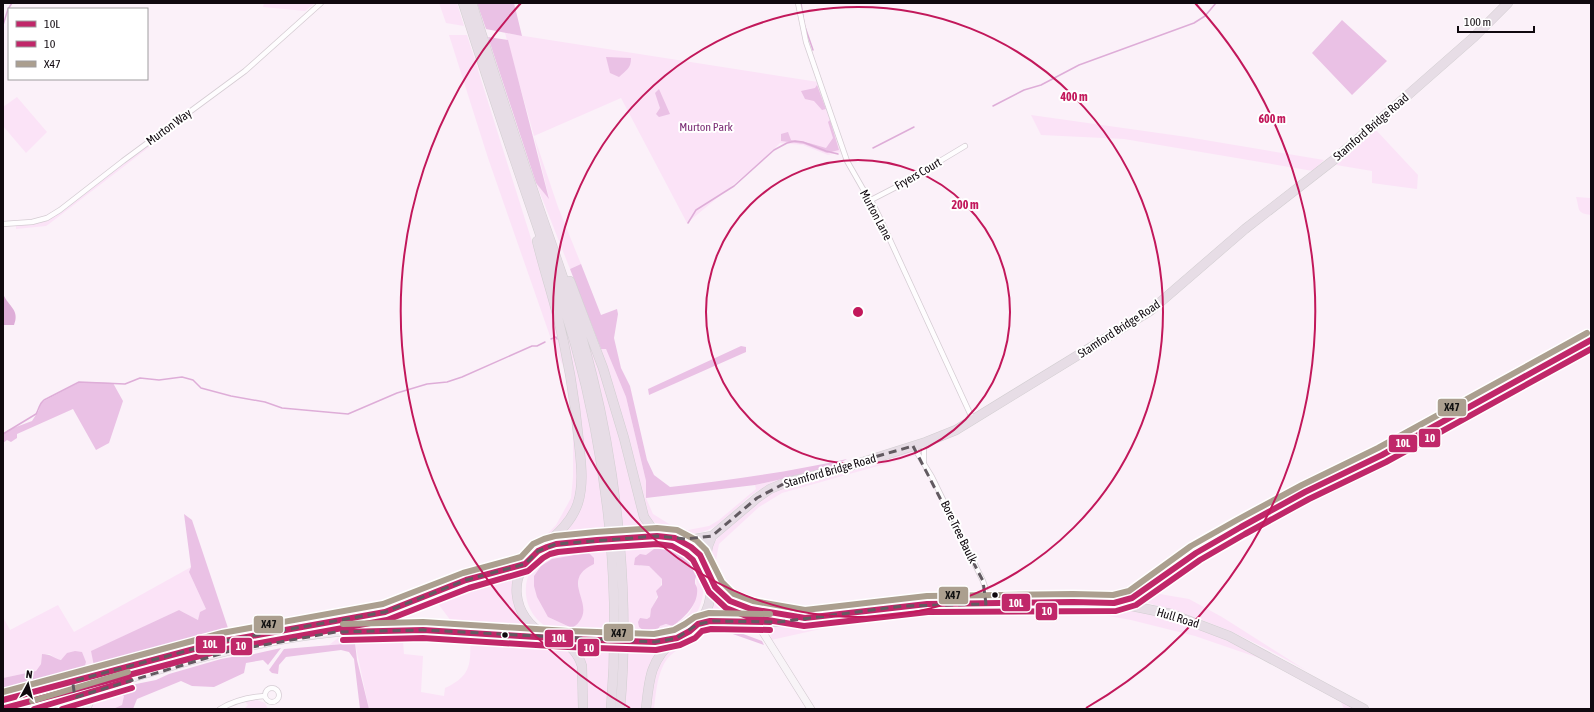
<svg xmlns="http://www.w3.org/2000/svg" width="1594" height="712" viewBox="0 0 1594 712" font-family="'Asap Condensed',sans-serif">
  <rect width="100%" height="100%" fill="#fbf1f9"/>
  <!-- green -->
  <path fill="#fbe3f7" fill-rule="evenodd" d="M264,3H311L314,4L305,11L263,7Z
    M439,3H457L464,26L446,23Z
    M505,33L818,82L841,152L828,155L803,145L780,143L763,160L687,223L621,98L534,136L558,207L581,264L570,269L536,183L549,198L534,136Z
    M449,35H467L540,267L561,345L563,366L551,339L488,158Z
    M17,97L47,132L26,153L3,126V107Z
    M1031,115L1187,137L1324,160L1313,171L1124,139L1041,135Z
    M1376,130L1418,175L1417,189L1372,183V171L1336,165Z
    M159,137L161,138L49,224L46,226L16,229V225L45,220L62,212L144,148L153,144Z
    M1576,197L1591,198V215C1576,213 1580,210 1576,197Z
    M582,324L595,354L649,531L622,533Z
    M568,335L588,411L596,452L606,535L559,539L568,529L583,497L566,339Z
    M601,349H606L626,397L646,481V498L653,514L674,527L688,530L709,526L719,520L756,489L755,485L790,477C779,482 766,486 756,492C745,499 736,511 726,519C701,540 674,537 649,519Z
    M569,392C573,424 587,485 570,513C561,529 546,540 531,551L556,525L571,498L573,477V436Z
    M909,451H914L917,455L782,493L759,507L719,544L716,560L721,575L727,585L738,595L754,604L779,608H810L898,600L818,612L791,613L739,604L715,582L711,571L708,560L713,544L719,536L742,515L775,490L864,465L869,467L893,460V457L901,452Z
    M652,540C667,543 680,546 691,556C712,577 705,617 679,630C663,638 645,636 627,636L623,544ZM662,548C670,550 682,551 688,558C701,573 700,611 680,621C675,624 668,624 662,625C656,627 650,629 644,631L647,619L650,617C652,604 661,593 662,579L649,566H640C646,555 650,550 662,548Z
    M607,546L611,635C592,635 571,637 553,630C519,616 516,570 549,553C567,544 588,549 607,546ZM589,553L585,568L578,577L579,591L582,604L572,628L548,617Z
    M191,567L189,572L206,609L198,620L179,610L92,651L94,666L84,670L86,662L55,659L50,654H42L41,664L36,671L3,678V617L10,630L58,605L74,632Z
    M519,570L514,595L534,630L533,633L475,629V626L454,625L433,597C461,586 489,576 519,570Z
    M1148,592L1189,599L1222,617L1307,671C1280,656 1253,641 1225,629C1201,619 1176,612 1151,604L1146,601L1145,596Z
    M714,595L729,608L748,617H707Z
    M1093,605L1124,608L1187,622L1225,637L1360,709H1344L1341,702L1262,659L1195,636L1131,620L1098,614Z
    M970,607L974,613L843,624L771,640L770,631L775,627L817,623L904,609Z
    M381,615V622L383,627H373L371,623L367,622L332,627L331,625Z
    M367,624L370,627C327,631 286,635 244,644C189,656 135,675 81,691L78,688L81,682C163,660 244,638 328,626L331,629Z
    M387,635L427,636V638L403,641L404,654L423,656L421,692L444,696L445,688C471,676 471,664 470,638C482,640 495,642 507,643C530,644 549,638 568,652H570C582,663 576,679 578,694C578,699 581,703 581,709H369L355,643L329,645L338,638Z
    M573,643H598L611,646L608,709H586C586,687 592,658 573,643Z
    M681,644L682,647C677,650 671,654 667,659C657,673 656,693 654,709H650L654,674L666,652Z
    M627,646L663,647L643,709H624Z
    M119,694L124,696L122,705L113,709H89L96,698L100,696L98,699L100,700L111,695Z
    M47,697L55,700C38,707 22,709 3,709V706Z
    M257,700L265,703L268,709H244L248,705L244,701Z"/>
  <!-- forest -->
  <path fill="#eac1e5" d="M477,3H514L522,36L486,29Z
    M1342,20L1387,61L1352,95L1312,53Z
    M488,37L508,40L549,199L536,183Z
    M606,57L631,58C631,69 626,70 619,77L610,73Z
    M817,85L826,109L822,110L814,101L805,99L801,91L815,88Z
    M659,89L670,114L659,117L656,114L660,108L655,93Z
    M830,120L839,150L827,153L804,144L781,141V134L788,132L791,140L809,143L826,148L833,138L828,122Z
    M581,264L601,315L617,309L618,314L614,338L621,368L630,386L647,460L654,475L670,487C730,480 789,472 847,459L831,468L755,485L646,498V481L626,397L606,349H601L570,269Z
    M741,346L746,347V352L649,395L648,389Z
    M80,382H94L113,383L123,401L109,443L96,450L73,409L17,434V438L11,442L7,440L3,443V435L8,430L32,421L39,410L40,403Z
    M184,514L192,520L229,631L94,666L91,651L179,610L198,620L200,612L206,609L189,572L191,567Z
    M662,548C677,551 695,557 696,575C696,580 695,577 695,582C695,585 696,584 697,588C699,604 685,617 673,626L666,624L660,626L658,629H653L644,631L639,627L638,622L640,618L647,619L650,617L651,609L658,597L656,591L662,585V579L649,566L634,565L635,558L640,554L646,555L654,549Z
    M586,553H589L594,558V564C559,580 595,603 579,622C577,625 574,626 572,628L548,617L537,597L534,586V576L541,566L552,559Z
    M716,628L730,629L762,641L764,645L727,632L703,634L682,647L681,644L706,629Z
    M355,643L357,660L369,709H360L354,659L349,652L341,650L286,657L279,665L278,674L272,673L269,670L284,649Z
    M281,648L268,665L263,660L246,663L244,673L214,687L192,686L181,681L137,699L133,709H113L122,705L124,696C115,692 108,696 100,700L97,699L100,696L136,684L156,680L169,674L221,659L232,657H241Z
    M75,651L82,652L86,662L84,670L3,692V678L36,671L41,664L42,654C51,654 53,658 61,660L67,653Z"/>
  <!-- water -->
  <path fill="#deadd8" d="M3,294C9,307 20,310 14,325H3Z"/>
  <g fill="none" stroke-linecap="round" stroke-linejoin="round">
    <!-- stream -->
    <path stroke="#deadd8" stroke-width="1.5" d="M801,3L804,24L813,50
      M3,25L8,9L12,3
      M993,106L1024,90L1041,85L1079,65L1194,23L1205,16L1216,3
      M873,148L914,127
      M688,223L696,210L734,186L774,150L787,143L795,141L803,142L826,151L838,154
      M551,339L556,337L557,339
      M3,434L36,414C39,409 39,404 44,400L79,382L125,384L140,378L159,380L182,377L193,380L201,388L231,396L265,402L282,408L348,414L397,393L427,384L447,382L462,377L532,346H537L545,342"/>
    <!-- street casing -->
    <g stroke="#d5ccd3" stroke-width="6">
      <path id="street" d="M798,3L806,42L847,161L863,189L871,200L879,216L973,420
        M871,200L900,185L965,146
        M3,224L32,222L47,218L60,210L123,161L245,71L321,3
        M913,446L932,477L983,581L985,587L986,604
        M924,462V447L926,442
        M1119,602L1132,598L1217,540L1305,492L1382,455L1591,340
        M1140,607L1141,597L1145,590
        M265 695a7 7 0 1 1 14 0a7 7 0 1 1-14 0Z
        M76,697L80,709
        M220,709C235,700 248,697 265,696"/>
    </g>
    <!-- secondary casing -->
    <g stroke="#d5ccd3" stroke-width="8">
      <path id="secondary" d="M723,597C733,611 748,611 757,623L811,709"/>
    </g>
    <!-- primary casing -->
    <g stroke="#d2ced1" stroke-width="8">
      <path id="primary" d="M29,697C38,696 68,688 74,691
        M3,700L224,641L385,612L466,580L525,564
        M54,703L68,709
        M34,709C133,679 232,643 335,633C407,625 478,634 549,637
        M87,709L91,699L99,691"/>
    </g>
    <!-- highway casing -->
    <g stroke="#d2ced1" stroke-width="10">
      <path id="highway" d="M463,3C479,53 495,103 512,152C534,217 557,281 576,347C608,463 621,588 611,709
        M472,3C493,72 516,140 539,208C558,263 578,318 592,375C618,478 630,603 620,709
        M537,241C543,266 551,290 557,314C568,356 575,400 579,443C581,463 584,483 578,503C571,524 554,537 538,551
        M570,281L603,368L624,438L644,517L651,527L665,536
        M639,537C651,536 664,534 676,539C722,556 723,621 676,639C667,642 656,642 646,642
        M680,539H695L712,536
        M597,540C578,542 557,541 540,551C505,570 511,619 546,635C561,642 580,640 597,640
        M705,563L708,546L712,536L757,498L770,489L787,482L844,468L926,442L956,430L1150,311L1245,229L1335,159L1474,37L1508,3
        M711,580C732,615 768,610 803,617
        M698,624L713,621L779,622L805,618L927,604L1092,602L1127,605L1171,614L1229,636L1364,709
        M559,639C571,646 578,653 582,666L583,709
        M646,709C649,679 650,660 675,639"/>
    </g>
    <!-- street -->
    <use href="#street" stroke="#fefdfe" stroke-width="4.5"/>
    <!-- secondary -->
    <use href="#secondary" stroke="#f8f4f7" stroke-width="7"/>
    <!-- primary -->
    <use href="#primary" stroke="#f1e9f0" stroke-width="7"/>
    <!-- highway -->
    <use href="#highway" stroke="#e7dde6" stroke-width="9"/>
    <!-- highway-bridge casing -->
    <g stroke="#d2ced1" stroke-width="10" stroke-linecap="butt">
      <path id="highway-bridge" d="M597,540L639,537
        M597,640L646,642"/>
    </g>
    <!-- highway-bridge -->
    <use href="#highway-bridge" stroke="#e7dde6" stroke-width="9"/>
    <!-- bus-1 casing -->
    <g stroke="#fff" stroke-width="9">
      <path id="bus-1" d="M343,632L423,630L568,639L655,642L677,638L690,631L698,624L710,621L770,622
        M3,700L224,641L385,612L466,580L525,564L538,551L547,547L556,544L597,540L657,536L675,538L691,547L700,555L715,587L730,601L751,609L805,618L927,604L1073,602L1114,603L1132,598L1196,553L1241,527L1305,492L1382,455L1591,340
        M34,709L130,680"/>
    </g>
    <!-- bus-2 casing -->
    <g stroke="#fff" stroke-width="9">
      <path id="bus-2" d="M343,640L423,638L568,647L656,650L680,645L695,638L702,631L711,629L770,630
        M5,708L226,649L387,620L469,588L528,571L543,558L550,554L558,552L598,548L657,544L672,546L686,554L693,560L709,592L726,608L749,617L804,626L928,612L1116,611L1136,605L1200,560L1245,534L1309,499L1386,462L1591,349
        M62,709L132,688"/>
    </g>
    <!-- bus-3 casing -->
    <g stroke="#fff" stroke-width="9">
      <path id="bus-3" d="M343,624L423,622L568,631L654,634L674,630L685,624L695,617L709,613L770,614
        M3,692L222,633L383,604L463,573L521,557L533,544L544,539L555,536L596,532L657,528L677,530L696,540L706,550L722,582L734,594L753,601L805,610L927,596L1073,594L1113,595L1129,591L1191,546L1237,520L1302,485L1378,448L1587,333
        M32,701L128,672"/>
    </g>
    <!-- bus-1 -->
    <use href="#bus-1" stroke="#c02769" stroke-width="6"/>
    <!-- bus-2 -->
    <use href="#bus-2" stroke="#c02769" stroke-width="6"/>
    <!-- bus-3 -->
    <use href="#bus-3" stroke="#ab9f8f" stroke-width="6"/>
  </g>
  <!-- marked area -->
  <path fill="none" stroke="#625a61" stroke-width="3" stroke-dasharray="8 5" stroke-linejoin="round" d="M913,446L983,581L986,604L903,606L779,622L713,621L698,624L677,638L655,642L423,630L336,632L230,651L76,697L74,691L73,684L77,680L224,641L385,612L466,580L525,564L538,551L556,544L657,536L686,539L712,536L757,498L787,482Z"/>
  <!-- distance rings -->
  <g fill="none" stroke="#c2185b" stroke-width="2">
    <circle cx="858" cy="312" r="152"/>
    <circle cx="858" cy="312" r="305"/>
    <path d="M630 708A457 457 0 0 1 521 3M1195 3A457 457 0 0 1 1086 708"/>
  </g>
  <!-- markers -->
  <g fill="#10090f" stroke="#fff" stroke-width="1.5">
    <circle cx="995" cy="595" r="3.5"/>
    <circle cx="505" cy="635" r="3.5"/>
  </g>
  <g text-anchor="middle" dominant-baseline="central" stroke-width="4" stroke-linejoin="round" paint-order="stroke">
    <!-- street labels -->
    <g font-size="12" fill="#10090f" stroke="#fff">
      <text transform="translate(169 127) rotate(-36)">Murton Way</text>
      <text transform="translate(1371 127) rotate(-41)">Stamford Bridge Road</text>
      <text transform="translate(918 174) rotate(-30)">Fryers Court</text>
      <text transform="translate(876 215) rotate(62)">Murton Lane</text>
      <text transform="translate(1119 329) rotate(-33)">Stamford Bridge Road</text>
      <text transform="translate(830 471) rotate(-16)">Stamford Bridge Road</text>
      <text transform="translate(959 532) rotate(64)">Bore Tree Baulk</text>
      <text transform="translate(1178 618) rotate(17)">Hull Road</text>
    </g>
    <!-- park labels -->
    <g font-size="12" fill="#7c2e76" stroke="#fff">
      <text x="706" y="127">Murton Park</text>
    </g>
  </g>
  <circle cx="858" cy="312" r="6" fill="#c2185b" stroke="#fff" stroke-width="2"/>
  <g font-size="12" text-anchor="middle" font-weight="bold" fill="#c2185b" stroke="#fff" stroke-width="4" stroke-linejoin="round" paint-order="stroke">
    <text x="1074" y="101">400 m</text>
    <text x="1272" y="123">600 m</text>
    <text x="965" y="209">200 m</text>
  </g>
  <g stroke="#fff" stroke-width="1.5">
    <rect x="1437" y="398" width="30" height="19" rx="4" fill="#ab9f8f"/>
    <rect x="1418" y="428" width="23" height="20" rx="4" fill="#c02769"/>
    <rect x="1388" y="434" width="30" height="19" rx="4" fill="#c02769"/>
    <rect x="938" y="586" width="31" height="19" rx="4" fill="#ab9f8f"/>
    <rect x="1001" y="593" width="30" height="19" rx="4" fill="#c02769"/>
    <rect x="1035" y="602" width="23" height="19" rx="4" fill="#c02769"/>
    <rect x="253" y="615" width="31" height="19" rx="4" fill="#ab9f8f"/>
    <rect x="603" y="623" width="31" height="19" rx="4" fill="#ab9f8f"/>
    <rect x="544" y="629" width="30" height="19" rx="4" fill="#c02769"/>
    <rect x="195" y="635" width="31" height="19" rx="4" fill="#c02769"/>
    <rect x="230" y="637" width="23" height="19" rx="4" fill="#c02769"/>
    <rect x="577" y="638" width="23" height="19" rx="4" fill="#c02769"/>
  </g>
  <g font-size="11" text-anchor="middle" font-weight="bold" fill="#fff">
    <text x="1430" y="442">10</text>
    <text x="1403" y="447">10L</text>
    <text x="1016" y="607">10L</text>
    <text x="1047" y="615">10</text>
    <text x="559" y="642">10L</text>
    <text x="210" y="648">10L</text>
    <text x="241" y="650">10</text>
    <text x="589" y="652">10</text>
  </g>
  <g font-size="11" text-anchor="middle" font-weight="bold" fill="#111">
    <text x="1452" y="411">X47</text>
    <text x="953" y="599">X47</text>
    <text x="269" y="628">X47</text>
    <text x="619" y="637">X47</text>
  </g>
  <!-- border -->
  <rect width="1594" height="712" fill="none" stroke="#10090f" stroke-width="8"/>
  <!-- legend -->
  <rect x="8" y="8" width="140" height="72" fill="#ffffff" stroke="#9f9d9f"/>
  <rect x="16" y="21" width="20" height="6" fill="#c02769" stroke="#9f9d9f"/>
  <text x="44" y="28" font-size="12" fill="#10090f">10L</text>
  <rect x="16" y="41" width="20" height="6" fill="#c02769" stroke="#9f9d9f"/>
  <text x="44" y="48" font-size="12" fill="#10090f">10</text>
  <rect x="16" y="61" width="20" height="6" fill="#ab9f8f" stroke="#9f9d9f"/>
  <text x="44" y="68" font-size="12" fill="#10090f">X47</text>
  <!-- north arrow -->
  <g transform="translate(28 684) rotate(7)" stroke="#ffffff" stroke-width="3" paint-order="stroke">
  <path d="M0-3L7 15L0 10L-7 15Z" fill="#10090f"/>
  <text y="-6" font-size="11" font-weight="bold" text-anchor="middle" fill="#10090f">N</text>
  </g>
  <!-- scale -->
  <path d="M1458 26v6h76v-6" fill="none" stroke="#10090f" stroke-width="2"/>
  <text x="1464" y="26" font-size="12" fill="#10090f" stroke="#ffffff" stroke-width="3" paint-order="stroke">100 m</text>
</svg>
